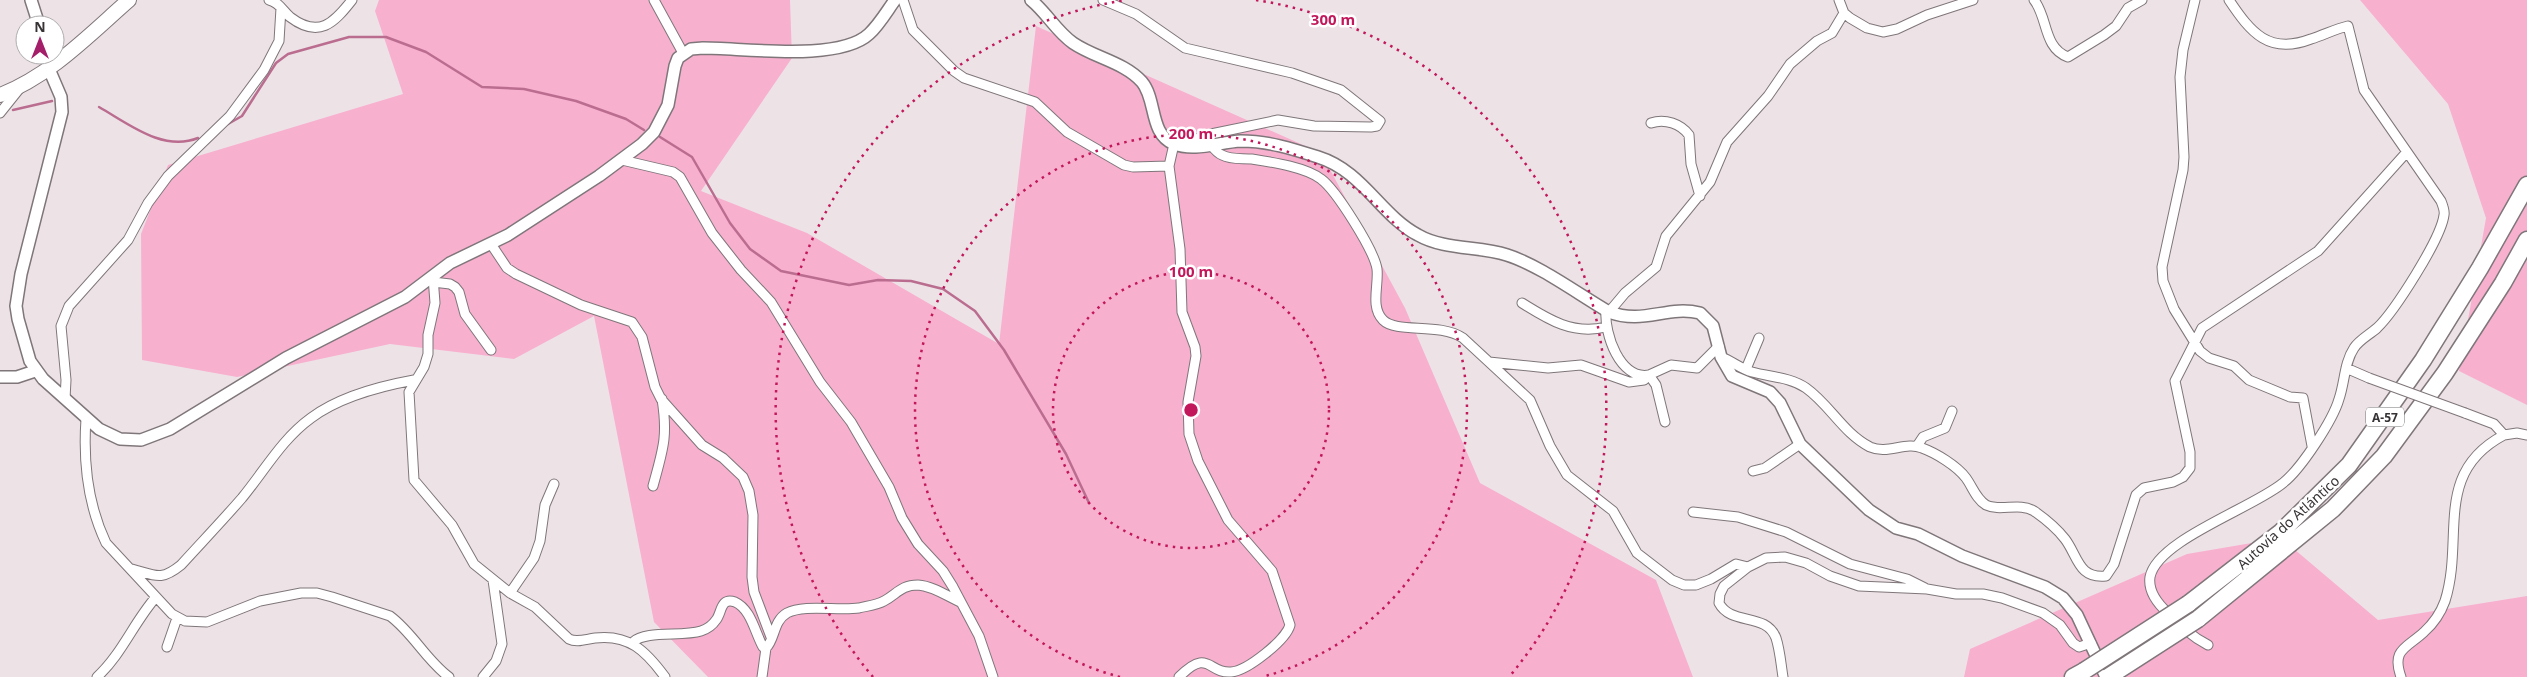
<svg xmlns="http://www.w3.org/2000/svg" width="2527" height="677" viewBox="0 0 2527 677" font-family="'Noto Sans',sans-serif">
  <rect width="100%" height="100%" fill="#ede3e7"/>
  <!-- green -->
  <path fill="#f8b0cf" d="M379,0H790L792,58L701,191L807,233L999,344L1036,26L1321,153L1405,308L1480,483L1656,580L1693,677H708L654,622L594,316L514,359L390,344L237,377L142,360L141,234L168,165L403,94L375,11Z
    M2360,0H2527V405L2459,371L2486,218L2448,104Z
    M2281,538L2378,620L2527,596V677H1964L1970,649L2187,554Z"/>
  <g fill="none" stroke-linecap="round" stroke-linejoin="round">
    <!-- stream -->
    <path stroke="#bb6d90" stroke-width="2.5" d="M99,107C129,124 163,152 198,138
      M13,110L52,101
      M228,124L242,116L276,63L288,54L349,37H386L426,52L482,87L524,89L576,101L626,119L644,130
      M660,137L692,157L730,223L750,249L781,271L849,285L878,280L911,281L943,289L975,311L1004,350L1066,454L1089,503"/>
    <!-- minor casing -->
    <g stroke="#7f767a" stroke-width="11">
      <path id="minor" d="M269,0C279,2 283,11 290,17C319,39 334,23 352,0
        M654,0L683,53
        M903,0L913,30L954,71L964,78L1035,102L1067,132L1124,165L1133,167L1169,166
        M1103,0L1136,14L1185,48L1292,73L1341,90L1380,121L1377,126L1371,127L1314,126L1278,120L1211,134L1196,139L1184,146
        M1839,0L1844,13L1850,18L1867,28L1883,32L1897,29L1927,15L1973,0
        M2034,0C2048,17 2043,48 2068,57L2104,35L2116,26L2128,8L2142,0
        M2195,0L2183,50L2180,77L2184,157L2183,170L2162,267L2163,281L2174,309L2200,351L2209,358L2234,366L2249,380L2290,397L2303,398L2312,446
        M0,113L20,88
        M1651,123C1665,118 1681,124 1689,135L1691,164L1700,196
        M1174,144L1169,166L1180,249L1182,312L1195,347L1196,356L1188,402L1189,434L1198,461L1228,520L1272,571L1290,625C1286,640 1247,671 1231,672C1208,674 1209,647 1179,677
        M1211,145C1214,149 1217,153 1222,155C1231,160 1242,158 1252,159C1271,162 1306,167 1321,179C1336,190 1374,250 1377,269C1379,285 1370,307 1383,320C1397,334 1439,322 1463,338L1530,400L1550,446L1567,475L1613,511L1637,553L1672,580L1684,585H1696L1711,579L1736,564L1748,567
        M622,160L673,172L680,177L712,233L741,270L771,302L820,382L851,422L889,487L902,518L918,544L943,571L953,587L979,636L993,677
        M491,244L507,268L516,274L581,305L632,322L642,337L655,387L661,399L702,445L723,458L743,477L749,491L753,515L752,577L754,592L771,637
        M433,277L435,303L428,335V354L424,367L409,392L414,480L452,525L474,564L510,593L535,607L569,639C577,643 586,639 595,638C629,634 646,651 665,677
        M433,282L450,284L455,287L459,292L465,314L491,350
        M1522,303C1549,320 1573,335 1606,327
        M1606,310C1604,334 1620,380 1649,375
        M1609,312L1625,293L1656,267L1666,236L1710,182L1727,142L1768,96L1790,64L1817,41L1832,33L1844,13
        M1721,357C1732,361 1741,369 1752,372C1770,377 1790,377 1806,388C1830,405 1843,433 1870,447C1888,455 1905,441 1922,448C1936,453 1957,466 1966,478C1972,486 1976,499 1986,505C2001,512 2019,502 2034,511C2044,518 2058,530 2065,539C2078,556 2078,579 2106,576L2114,564L2136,495L2144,488L2173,482L2183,477L2190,468V452L2175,381L2202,328L2318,251L2406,153
        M1489,362L1548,368L1581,365L1629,382L1644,380L1649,375L1671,365L1697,368L1719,346
        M2346,368L2369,378
        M1746,369L1759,338
        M1649,375L1656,385L1665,422
        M65,399L66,380L61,326L69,306L128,240L148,203L168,176L230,116L264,70L279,41L281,8
        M2465,413L2494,424L2504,435L2517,433L2527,435
        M86,419C83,462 87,503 106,543L172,614L185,621L207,622L260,601L301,593H317L332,597L390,616C413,633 426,660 449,677
        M1917,446L1923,437L1945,428L1952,411
        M1753,471L1765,468L1800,444
        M653,486C663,449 668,437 662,399
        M1693,512L1738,517L1786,532L1850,564L1907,579L1925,588
        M132,569C155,575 160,582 181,565C201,543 222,521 242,498C265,470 282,439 311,418C339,397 381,386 414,380
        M510,593L534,558L540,541L545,505L554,484
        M633,642C646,630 682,637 701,631C707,629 712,626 716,620C722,613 720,597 735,602C751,609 755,633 763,647L766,648C775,640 773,621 787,613C804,604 838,611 859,608C867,606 877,605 884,601C897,594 901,585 918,585C933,586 947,596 960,602
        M2208,645C2192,637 2181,626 2168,613C2158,604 2148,591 2150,577C2157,540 2253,508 2283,483C2301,469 2333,420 2339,399C2345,382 2344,363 2354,348C2359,340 2369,335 2377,328C2394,312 2441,239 2444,215C2445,211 2443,206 2441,201L2364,90L2348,26C2335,29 2324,35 2311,39C2269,55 2251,33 2229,0
        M167,647L177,618
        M97,677C122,654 134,622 156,597
        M483,677L496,661L502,644L493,580
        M762,677L766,648
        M1783,677C1781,665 1780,650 1776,638C1766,612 1731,626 1719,603L1720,594L1724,586L1748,567L1766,558L1785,557L1806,563L1830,576L1859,586L1927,589L1956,594H1983L2002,598L2043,613L2060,625L2073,643L2079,647L2091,643
        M2401,677C2391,649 2407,648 2424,632C2433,624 2441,612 2445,601C2465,538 2432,473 2504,435"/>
    </g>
    <!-- tertiary casing -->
    <g stroke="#7f767a" stroke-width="14">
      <path id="tertiary" d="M31,0L39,25
        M1031,0C1047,13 1056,31 1073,43C1095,58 1124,62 1142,82C1157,100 1149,134 1174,144C1195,152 1219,142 1241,141C1268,141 1293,149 1318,157C1363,171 1380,215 1418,235C1444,250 1479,246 1507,255C1539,265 1578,294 1609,312C1644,325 1667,305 1700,313L1713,326L1721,357L1732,376L1770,392L1780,403L1800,444L1869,510L1896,528L1918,534L1962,556L2045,587L2063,598L2077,615L2106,677
        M49,69L61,97L62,112L21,274L16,306L18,319L30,361L43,379L99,429L120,439L141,440L170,429L286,358L405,297L450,263L508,235L599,176L642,144L654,132L668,105L675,66L678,58L691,49L703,48C744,48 839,62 869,34C879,25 887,11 895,0
        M0,377H17L35,371"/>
    </g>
    <!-- primary casing -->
    <g stroke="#7f767a" stroke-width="16">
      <path id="primary" d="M0,95C50,76 89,35 129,0"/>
    </g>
    <!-- motorway casing -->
    <g stroke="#7f767a" stroke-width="19">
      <path id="motorway" d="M2188,604L2281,532L2349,465L2423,360L2480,268L2527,185
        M2198,619L2333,509L2384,456L2445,373L2503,283L2527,240
        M2073,677L2084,671"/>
    </g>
    <!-- minor -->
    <use href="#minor" stroke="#fff" stroke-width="9"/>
    <!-- tertiary -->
    <use href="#tertiary" stroke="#fff" stroke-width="11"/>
    <!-- primary -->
    <use href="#primary" stroke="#fff" stroke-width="14"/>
    <!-- motorway -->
    <use href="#motorway" stroke="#fff" stroke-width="16"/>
    <!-- minor-bridge casing -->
    <g stroke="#7f767a" stroke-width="11" stroke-linecap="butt">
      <path id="minor-bridge" d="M2369,378L2465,413"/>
    </g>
    <!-- motorway-bridge casing -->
    <g stroke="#7f767a" stroke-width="19" stroke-linecap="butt">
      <path id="motorway-bridge" d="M2084,671L2188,604
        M2108,677L2198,619"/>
    </g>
    <!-- minor-bridge -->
    <use href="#minor-bridge" stroke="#fff" stroke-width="9"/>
    <!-- motorway-bridge -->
    <use href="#motorway-bridge" stroke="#fff" stroke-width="16"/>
  </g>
  <!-- distance rings -->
  <g fill="none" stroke="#c2185b" stroke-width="2.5" stroke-dasharray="2.5 5">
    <circle cx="1191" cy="410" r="138"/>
    <path d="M1120 677A276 276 0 1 1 1262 677"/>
    <path d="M873 677A415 415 0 0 1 1126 0M1256 0A415 415 0 0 1 1509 677"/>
  </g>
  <g text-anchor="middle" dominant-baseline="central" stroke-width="5" stroke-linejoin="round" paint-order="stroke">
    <!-- shield labels -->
    <rect fill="#fff" stroke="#737072" stroke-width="1" x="2366" y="407.5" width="38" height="19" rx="4"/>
    <g font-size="12" font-weight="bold" fill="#373335">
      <text x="2385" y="417">A-57</text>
    </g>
    <!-- street labels -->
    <g font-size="14" fill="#373335" stroke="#fff">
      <text transform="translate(2288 522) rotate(-42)">Autovía do Atlántico</text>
    </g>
  </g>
  <circle cx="1191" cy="410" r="8" fill="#c2185b" stroke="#fff" stroke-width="2.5"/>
  <g font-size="15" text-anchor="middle" font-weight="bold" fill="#c2185b" stroke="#fff" stroke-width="5" stroke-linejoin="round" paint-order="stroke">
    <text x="1333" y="25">300 m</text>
    <text x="1191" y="139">200 m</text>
    <text x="1191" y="277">100 m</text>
  </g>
  <!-- north arrow -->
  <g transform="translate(40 40)"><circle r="24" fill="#ffffff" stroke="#afadae"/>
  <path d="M0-4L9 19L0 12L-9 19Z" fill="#a41e6a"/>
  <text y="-8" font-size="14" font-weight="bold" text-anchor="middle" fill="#373335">N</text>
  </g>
</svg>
